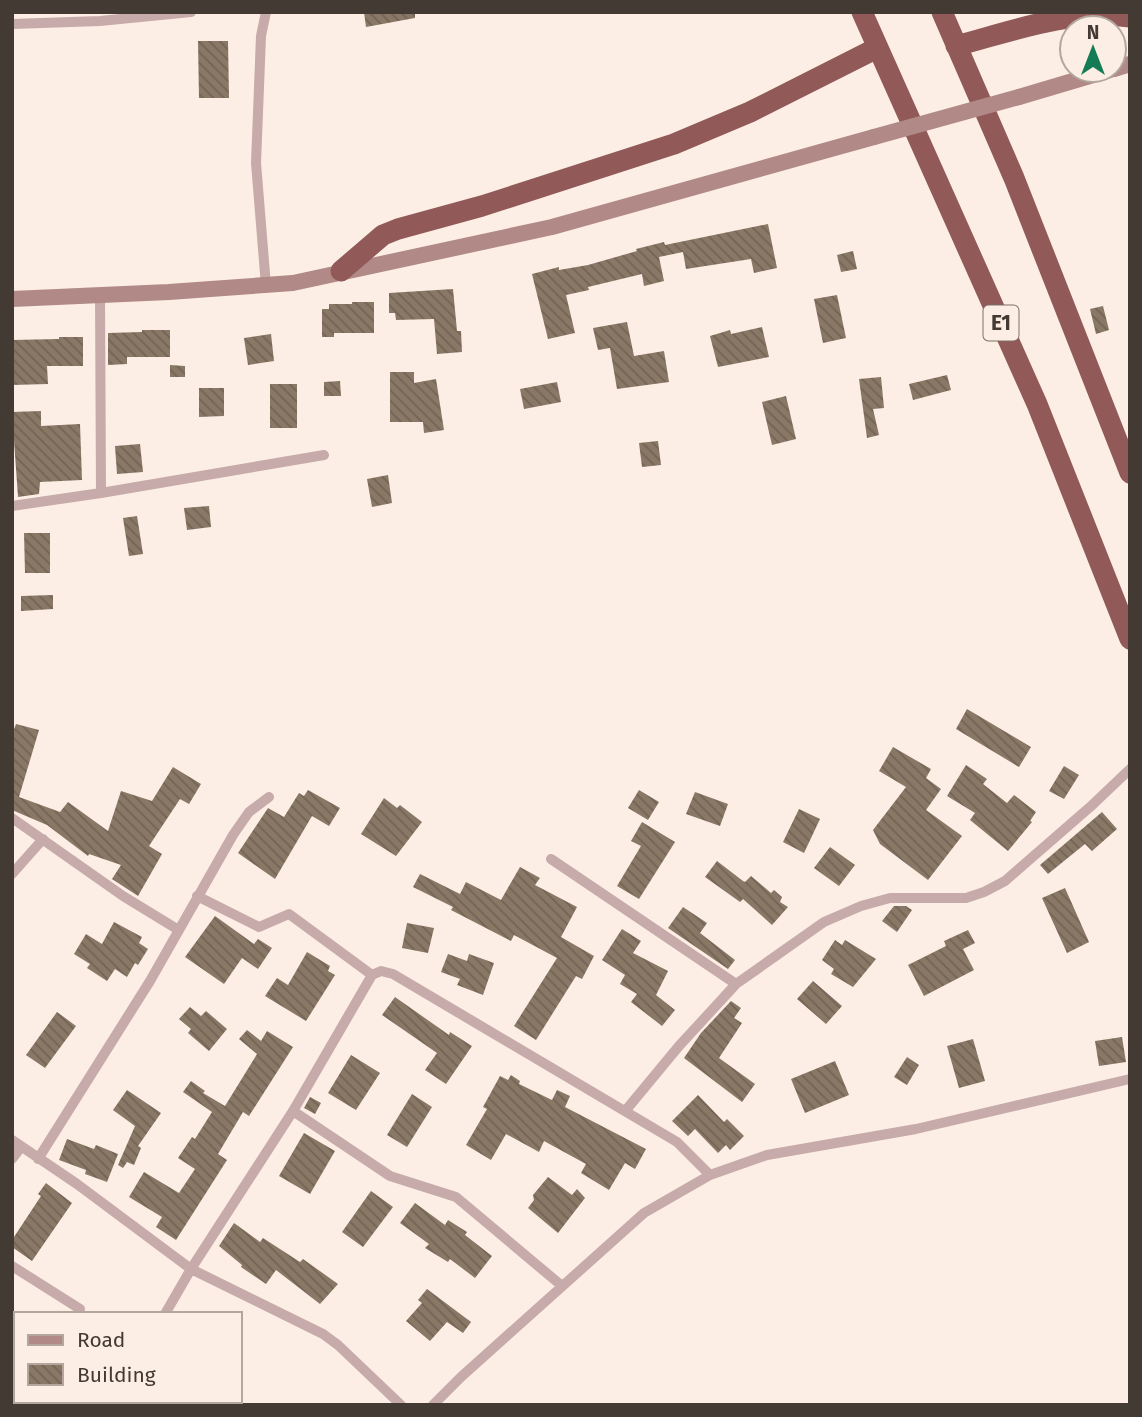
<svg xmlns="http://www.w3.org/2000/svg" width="1142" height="1417" viewBox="0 0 1142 1417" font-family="'Fira Sans',sans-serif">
  <defs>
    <pattern id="building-back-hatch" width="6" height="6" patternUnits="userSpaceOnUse" patternTransform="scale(1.75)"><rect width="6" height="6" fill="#897866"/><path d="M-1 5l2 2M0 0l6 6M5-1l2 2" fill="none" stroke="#726355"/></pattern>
  </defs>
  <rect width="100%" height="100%" fill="#fceee4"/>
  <!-- building -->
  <path fill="url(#building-back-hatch)" d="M364,12H415V18L366,27Z
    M198,41H228L229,98H199Z
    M768,224L777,268L754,273L751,259L686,269L683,252L659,257L664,281L644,286L642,274L588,287L589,290L566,295L575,333L548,339L532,274L559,267V270L588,265L637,251L636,249L664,242L665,245Z
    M853,251L857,269L841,272L837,255Z
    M453,289L457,331H461L462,352L437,354L434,319L396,320L395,313H389V293Z
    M837,295L846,338L823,343L814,299Z
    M352,302H374V333H334V337H322V309H329V304H352Z
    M1103,306L1109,330L1096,334L1090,309Z
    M627,322L634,356L664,351L669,382L617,389L610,348L598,350L593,328Z
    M762,327L769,357L718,367L710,336L730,330L731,334Z
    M142,330H170V357H127V364L108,365V333L142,332Z
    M271,334L274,361L248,365L244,338Z
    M59,337H83V366H47L48,384L12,385V340L59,339Z
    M170,365L185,366V377H170Z
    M390,372H414V383L436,379L444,430L424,433L423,422H390Z
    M947,375L951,390L913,400L909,384Z
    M881,377L884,408L873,409L879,435L867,438L859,379Z
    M340,381L341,396H324V382Z
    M557,382L561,402L524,409L520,389Z
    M270,384H297V428H270Z
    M199,388H224V416L199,417Z
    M786,396L796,439L772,445L762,402Z
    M41,411V426L80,424L82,480L40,482L39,494L18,497L12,412Z
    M658,441L661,465L642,467L639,443Z
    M140,444L143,472L117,474L115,446Z
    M388,475L392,503L372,507L367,479Z
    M209,506L211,527L187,530L184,508Z
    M137,516L143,554L129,556L123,518Z
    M24,533H50V573H25Z
    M53,595V609L21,611V596Z
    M967,709L1031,747L1019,767L956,729Z
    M16,724L39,730L19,797L60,812L68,802L108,831L121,791L152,801L173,767L201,784L189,804L180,799L149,846L162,854L138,896L112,879L121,865L89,854L88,856L47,825L12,810V735Z
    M893,747L931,769L926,778L941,789L926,810L962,836L928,880L880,844L873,830L906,787L879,771Z
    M966,765L987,779L983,784L1007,803L1014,795L1036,812L1030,821L1032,822L1008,851L970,820L975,813L947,796Z
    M1064,766L1079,775L1064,799L1049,791Z
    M308,790L340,808L329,826L312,816L275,879L238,853L268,808L284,817L299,793L304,796Z
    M639,790L659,802L648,820L628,808Z
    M695,792L728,804L720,826L686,814Z
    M384,798L397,808L400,805L422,822L396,856L361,834Z
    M799,809L820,819L804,853L783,842Z
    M1102,812L1117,829L1092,851L1085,844L1048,874L1040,865Z
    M642,822L675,842L639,899L617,886L641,846L631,841Z
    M830,847L855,865L839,886L814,868Z
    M717,861L743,881L745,882L751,876L771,893L774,890L782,897L780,902L788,907L772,925L743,899L740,902L705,877Z
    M520,867L540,878L535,885L577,907L561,937L594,956L582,979L576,976L536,1040L514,1026L557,958L514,935L511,941L451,910L453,907L413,887L420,874L460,894L466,882L501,900Z
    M1065,888L1089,942L1067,953L1042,898Z
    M894,906H906L912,910L897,932L882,921Z
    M683,907L707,923L700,933L735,960L728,969L668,928Z
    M215,916L254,944L258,939L272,948L258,969L242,958L224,984L185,957Z
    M114,922L142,937L139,943L148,949L138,965L135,963L127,977L115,969L107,981L87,968L90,964L74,954L86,934L102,944Z
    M407,923L434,928L428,953L402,948Z
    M622,929L641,941L633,953L668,971L656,995L675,1010L662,1026L631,1002L637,994L620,984L625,975L602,960Z
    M968,930L975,943L963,949L974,970L924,996L908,965L946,946L944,941Z
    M835,940L842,945L845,940L876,959L853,987L831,974L834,969L822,960Z
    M307,952L330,966L328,971L335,975L306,1021L265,996L277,978L288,985Z
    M448,954L467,961L469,954L494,963L483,995L457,985L460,979L441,972Z
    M813,981L842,1006L826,1024L797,999Z
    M395,997L449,1035L450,1032L472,1046L446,1084L425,1070L437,1053L382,1015Z
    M731,1001L741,1008L734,1018L742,1023L719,1058L755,1084L742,1102L684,1058L701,1033Z
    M190,1007L201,1016L206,1011L227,1029L209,1051L188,1033L191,1029L179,1019Z
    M57,1012L76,1026L45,1068L26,1055Z
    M247,1030L261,1041L267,1031L293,1047L249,1116L243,1112L218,1154L227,1160L176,1240L156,1227L162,1217L129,1197L144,1172L179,1193L195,1169L178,1158L192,1137L195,1139L212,1112L183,1092L191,1081L205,1091L203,1093L225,1106L257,1054L239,1039Z
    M1122,1037L1126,1062L1099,1066L1095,1041Z
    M973,1039L985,1081L959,1088L947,1046Z
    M351,1055L380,1073L356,1110L328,1093Z
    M907,1057L919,1065L907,1085L894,1077Z
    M835,1061L849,1095L805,1113L791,1079Z
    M511,1075L520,1081L519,1084L552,1100L557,1090L570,1096L565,1107L646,1149L635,1169L625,1163L609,1190L581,1173L586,1164L544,1141L539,1152L506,1134L491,1160L466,1145L487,1109L483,1107L500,1076L508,1080Z
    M127,1090L161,1113L138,1146L141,1148L134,1165L127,1162L123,1168L118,1165L135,1126L113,1110Z
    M412,1094L432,1107L407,1147L387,1135Z
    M698,1095L724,1122L727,1119L744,1136L730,1150L726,1145L718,1153L695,1129L688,1136L672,1121Z
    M310,1097L321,1103L315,1114L304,1108Z
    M304,1133L335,1151L310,1194L279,1176Z
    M67,1139L94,1149L96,1145L118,1154L107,1182L85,1174L86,1170L59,1160Z
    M548,1177L572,1195L577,1189L585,1198L558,1233L528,1208L534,1200L533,1195Z
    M46,1183L72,1203L32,1261L12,1247V1240L41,1196L38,1194Z
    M371,1191L393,1207L363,1247L342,1232Z
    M415,1203L445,1225L448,1220L467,1232L465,1235L492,1256L475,1278L450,1259L448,1262L425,1248L429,1244L400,1223Z
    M234,1223L260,1242L263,1238L300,1262L303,1259L338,1284L320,1304L276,1270L266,1284L241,1267L242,1265L219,1246Z
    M427,1289L471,1322L463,1333L447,1322L430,1341L406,1321L422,1303L418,1300Z"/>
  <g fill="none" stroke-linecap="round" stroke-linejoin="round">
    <!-- street -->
    <path stroke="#c7abaa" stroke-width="10" d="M12,24L100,21L191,12
      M266,286L256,163L261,36L266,12
      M100,295L101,493
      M12,506L101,493L324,455
      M12,818L123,896L177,929
      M551,859L736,984
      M12,874L43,839
      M197,896L259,927L289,914L372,975
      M626,1110L679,1046L736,984L824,922L861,906L890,898H966L984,892L1005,881L1090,807L1130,769
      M293,1111L390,1176L456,1197L562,1286
      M12,1140L77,1184L191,1269L323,1334L338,1345L401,1405
      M12,1159L21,1147
      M38,1159L150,981L233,835L249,812L269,797
      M12,1266L80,1309
      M165,1314L191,1269L293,1111L372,975L381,971L393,974L677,1142L710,1175
      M119,1405L121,1401
      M433,1405L461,1377L644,1213L710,1175L767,1155L916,1129L1130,1079"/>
    <!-- secondary -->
    <path stroke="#b18987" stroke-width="16" d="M1114,69L1130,64
      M1019,97L1110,70
      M12,299L169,292L293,283L552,227L874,137"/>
    <!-- highway -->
    <path stroke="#915a59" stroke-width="21" d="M862,12L1037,404L1130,639
      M942,12L1014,178L1130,473
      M956,46C1016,30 1067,10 1130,17
      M341,271L383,235L398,229L482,206L674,144L750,112L877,48"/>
    <!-- secondary-bridge -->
    <path stroke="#b18987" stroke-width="16" d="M874,137L1019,97"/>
  </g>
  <g text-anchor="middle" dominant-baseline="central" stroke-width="7" stroke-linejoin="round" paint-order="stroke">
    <!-- shield labels -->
    <rect fill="#fceee4" stroke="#7a7068" stroke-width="2" x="983.5" y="305.5" width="35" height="35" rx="5"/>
    <g font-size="21" font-weight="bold" fill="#433a33">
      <text x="1001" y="323">E1</text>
    </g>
  </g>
  <!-- border -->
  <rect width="1142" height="1417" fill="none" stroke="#433a33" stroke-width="28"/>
  <!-- legend -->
  <rect x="14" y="1312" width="228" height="91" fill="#fceee4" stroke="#b2a69d" stroke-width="2"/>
  <rect x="28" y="1335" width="35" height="10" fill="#b18987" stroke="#b2a69d" stroke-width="2"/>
  <text x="77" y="1347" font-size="21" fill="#433a33">Road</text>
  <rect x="28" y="1364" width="35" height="21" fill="url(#building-back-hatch)" stroke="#b2a69d" stroke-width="2"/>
  <text x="77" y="1382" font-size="21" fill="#433a33">Building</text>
  <!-- north arrow -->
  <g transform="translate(1093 49)"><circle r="33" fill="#fceee4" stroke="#b2a69d" stroke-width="2"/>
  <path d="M0-5L12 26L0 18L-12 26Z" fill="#147b54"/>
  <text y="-10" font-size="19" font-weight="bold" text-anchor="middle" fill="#433a33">N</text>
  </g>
</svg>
